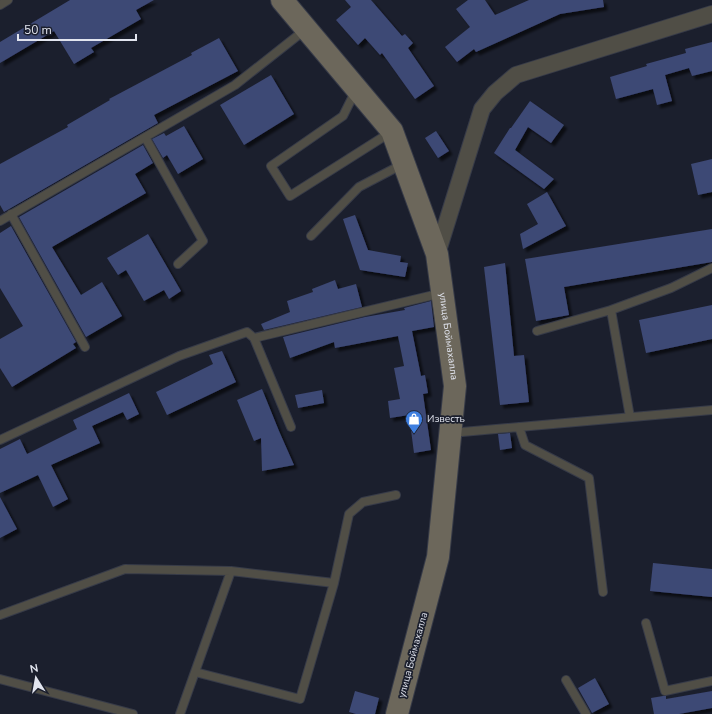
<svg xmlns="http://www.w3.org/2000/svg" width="712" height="714" viewBox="0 0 712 714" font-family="'Nunito Sans',sans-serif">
  <defs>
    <filter id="shadow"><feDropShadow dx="3.5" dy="3.5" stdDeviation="1" flood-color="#0009"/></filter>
  </defs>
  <rect width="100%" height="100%" fill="#1b1f2d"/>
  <!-- building -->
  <path fill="#3d4875" filter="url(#shadow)" d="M70,0H154L136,10L141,19L91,48L94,52L74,64L54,31L0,63V42Z
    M345,0H371L402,36L405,34L413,43L408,48L434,86L415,99L382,53L380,55L365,38L358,45L336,20L351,7Z
    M468,0H485L495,15L529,0H603L604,7L560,14L476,52L474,49L457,62L445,47L470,27L456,9Z
    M219,38L238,71L154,115L158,123L4,212L0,205V164L68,127L67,125L110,100L109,99L192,55L191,53Z
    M712,42V71L692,76L689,68L665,75L672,101L657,105L653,89L616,99L610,77L647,66L646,64L686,53L685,49Z
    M271,75L294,114L244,145L220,105Z
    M530,101L564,125L551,143L528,127L515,150L554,179L544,189L494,153L510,128H511Z
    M184,126L203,159L178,174L167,155L163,158L152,139L164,133L166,136Z
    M436,131L449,151L438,158L425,138Z
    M143,145L153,163L135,174L146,193L52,247L81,295L102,282L122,316L86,337L19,217Z
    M712,159V192L698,195L691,164Z
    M547,192L566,226L523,249L520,234L538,224L527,204Z
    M355,215L368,250L401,256L400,262L408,263L405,277L360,270L343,219Z
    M11,226L76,342L73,344L76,348L12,387L0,368V339L23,326L0,288V233Z
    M712,229V262L564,287L569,315L536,321L525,259Z
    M148,234L181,291L169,299L164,290L144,301L126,270L118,275L107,258Z
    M505,263L514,356L524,355L529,402L500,405L484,267Z
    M335,280L338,289L356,284L362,307L264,330L261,324L290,312L287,301L313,292L312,289Z
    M431,301L434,327L412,331L421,376L425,375L428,393L423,394L431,450L414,453L409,415L390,418L388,401L400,399L394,368L404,366L398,336L335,348L334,342L290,358L283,337L365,317L405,310L404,308Z
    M712,305V339L646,353L639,320Z
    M222,351L236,382L167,415L156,392L213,364L209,355Z
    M262,389L279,431L294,465L262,471L261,438L254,441L237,400Z
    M322,390L324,403L298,408L295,395Z
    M129,393L139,414L127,420L123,412L92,426L100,443L51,465L68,499L53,507L38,475L0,493V449L20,439L27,454L77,429L73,420Z
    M510,433L512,448L500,450L498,434Z
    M0,497L17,529L0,538Z
    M653,563L712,569V597L650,591Z
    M595,678L609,704L592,713L578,688Z
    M355,691L379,698L375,714H356L349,712Z
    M712,691V708L679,714H654L651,698L663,696H666V699Z"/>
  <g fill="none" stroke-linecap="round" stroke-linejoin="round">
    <!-- lane casing -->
    <g stroke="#373b48" stroke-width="10">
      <path id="lane" d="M0,5L8,0
        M356,90L343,116L271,166L290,196L391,132
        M145,137L203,241L178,264
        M11,214L85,347
        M0,221L235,85L306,29
        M311,236L359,187L403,164
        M537,331L611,310
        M254,338L291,427
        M630,417L611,310L671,288L712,268
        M519,427L525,445L589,478L603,592
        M451,433L712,410
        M0,440L179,356L247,332L254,338L442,293
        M334,583L349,514L363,502L396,495
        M0,615L125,569L231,571L334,583L300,699L195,672
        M646,623L665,691L712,681
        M0,679L133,714
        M566,680L586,714
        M180,714L231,571"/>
    </g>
    <!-- street casing -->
    <g stroke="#373b48" stroke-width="18">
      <path id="street" d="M437,254L482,109L495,93L516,75L712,14"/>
    </g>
    <!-- secondary casing -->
    <g stroke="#373b48" stroke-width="24">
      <g id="secondary">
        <path id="s1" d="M282,0L392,131L437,254L455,386L438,557L397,714"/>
      </g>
    </g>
    <!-- lane -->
    <use href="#lane" stroke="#504e46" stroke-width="8"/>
    <!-- street -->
    <use href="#street" stroke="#504e46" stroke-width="16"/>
    <!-- secondary -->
    <use href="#secondary" stroke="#6c675b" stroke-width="22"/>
  </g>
  <!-- icons -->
  <defs>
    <g id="shop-pin" transform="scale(0.9)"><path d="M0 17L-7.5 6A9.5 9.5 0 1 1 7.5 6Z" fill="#3f7fe0" stroke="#1b1f2d"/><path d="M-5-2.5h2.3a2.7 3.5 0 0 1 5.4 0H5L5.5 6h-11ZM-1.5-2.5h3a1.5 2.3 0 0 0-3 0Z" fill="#fff"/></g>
  </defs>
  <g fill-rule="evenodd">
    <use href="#shop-pin" x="414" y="419"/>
  </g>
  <g text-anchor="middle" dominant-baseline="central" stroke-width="3.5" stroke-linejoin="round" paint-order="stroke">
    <!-- street labels -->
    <g font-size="10" fill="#e2e5ef" stroke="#1b1f2d">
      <text stroke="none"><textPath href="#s1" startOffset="385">улица Боймахалла</textPath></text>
      <text transform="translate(413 655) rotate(-75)">улица Боймахалла</text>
    </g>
    <!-- poi labels -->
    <g font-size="10" fill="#e2e5ef" stroke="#1b1f2d" text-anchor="start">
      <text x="427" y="419">Известь</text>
    </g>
  </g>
  <!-- north arrow -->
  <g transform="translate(36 678) rotate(349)" stroke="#1b1f2d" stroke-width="3" paint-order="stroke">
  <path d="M0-3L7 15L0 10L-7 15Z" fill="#e2e5ef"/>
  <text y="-6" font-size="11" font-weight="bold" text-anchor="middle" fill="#e2e5ef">N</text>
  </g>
  <!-- scale -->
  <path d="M18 34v6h118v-6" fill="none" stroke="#e2e5ef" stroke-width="2"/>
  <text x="24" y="34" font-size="12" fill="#e2e5ef" stroke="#1b1f2d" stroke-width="3" paint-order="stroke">50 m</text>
</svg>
